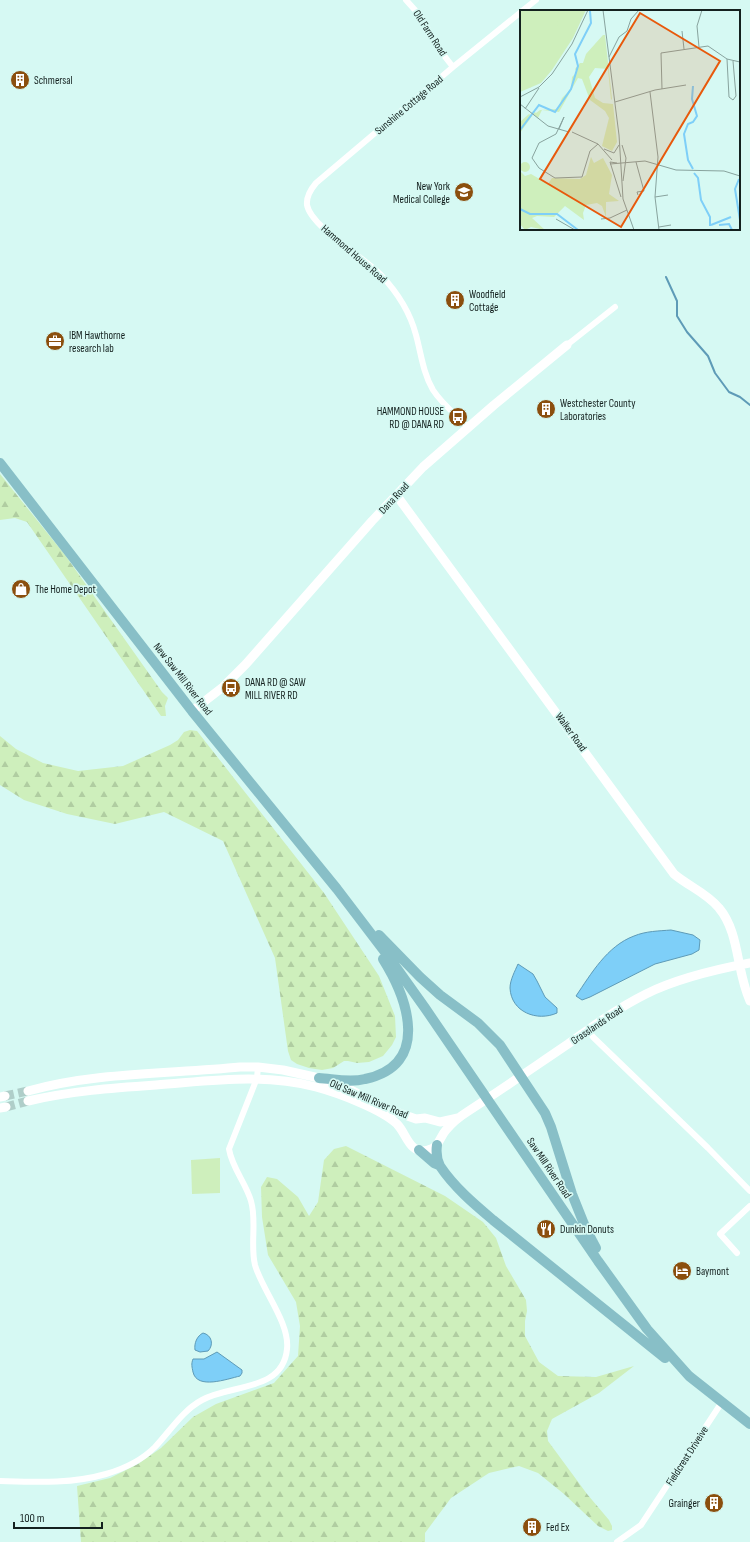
<svg xmlns="http://www.w3.org/2000/svg" width="750" height="1542" viewBox="0 0 750 1542" font-family="'Sofia Sans Condensed',sans-serif">
  <defs>
    <pattern id="forest-firs" width="22" height="20" patternUnits="userSpaceOnUse"><rect width="22" height="20" fill="#ceefbc"/><path d="M5 1l3.5 6h-7zM16 11l3.5 6h-7z" fill="#b0cda1"/></pattern>
  </defs>
  <rect width="100%" height="100%" fill="#d6f9f3"/>
  <!-- grass -->
  <path fill="#ceefbc" d="M220,1158V1193L192,1194L191,1160Z"/>
  <!-- forest -->
  <path fill="url(#forest-firs)" d="M0,474L65,555L162,692L168,698L165,706L166,716H161L27,522L15,518L0,520Z
    M190,730L197,731L324,893L379,976L395,1016L396,1037L392,1045L383,1056L369,1062L357,1063L348,1061H344L333,1068L322,1070L309,1068L297,1064L291,1060L288,1051L275,958L223,841L164,812L115,824L67,814L24,800L0,785V736L16,749L43,763L78,771L123,766L170,745L178,740L184,732Z
    M346,1146L445,1196L483,1222L496,1238L506,1266L526,1300L527,1311L525,1321V1336L539,1362L558,1376L596,1377L634,1366L599,1393L552,1419L547,1431L548,1441L587,1494L609,1520L612,1526V1530L608,1531L598,1526L564,1494L538,1473L519,1466L489,1473L451,1498L425,1533V1542H81L77,1486L110,1478L138,1464L161,1448L193,1417L216,1404L274,1383L298,1356L300,1326L296,1302L268,1255L262,1217L261,1187L267,1177L277,1179L298,1197L309,1216L318,1202L324,1160L334,1149Z"/>
  <!-- water -->
  <path fill="#7ecff8" stroke="#5e9bb7" d="M671,930L693,935L700,940L699,950L692,954L655,964L590,997L582,1000L576,996C591,974 607,946 634,936C646,931 659,931 671,930Z
    M518,964L533,974L537,981L545,997L557,1008V1013C537,1022 511,1012 510,988C510,980 515,971 518,964Z
    M203,1333C212,1335 214,1345 208,1351L200,1352L195,1350C194,1343 197,1336 203,1333Z
    M217,1352L242,1370V1373L240,1376C227,1379 197,1390 193,1372C192,1367 191,1364 193,1359H204Z"/>
  <g fill="none" stroke-linecap="round" stroke-linejoin="round">
    <!-- stream -->
    <path stroke="#5e9bb7" stroke-width="2" d="M666,277L677,301V316L687,332L708,356L715,373L729,392L740,397L750,405"/>
    <!-- secondary-tunnel -->
    <path stroke="#afcec9" stroke-width="9" stroke-dasharray="9 4.5" stroke-linecap="butt" d="M5,1096L28,1091
      M6,1107L28,1101"/>
    <!-- street -->
    <path stroke="#fff" stroke-width="6" d="M406,0L423,19L435,44L453,67
      M522,11L536,0
      M567,345L615,307
      M468,427C456,415 442,404 433,390C423,373 421,353 416,335C410,312 397,292 381,275C365,258 311,227 307,205C306,196 311,189 316,183L453,67L521,12
      M588,1030L593,1037L708,1148L750,1191
      M737,1253L720,1234L750,1206
      M0,1481C34,1482 72,1484 106,1474C123,1469 142,1460 155,1447C171,1430 182,1411 202,1400C230,1384 283,1392 287,1349C290,1323 262,1290 255,1265C250,1245 257,1221 251,1201C246,1183 232,1168 229,1149L257,1078L258,1067
      M617,1542L641,1525L722,1402"/>
    <!-- secondary -->
    <path stroke="#fff" stroke-width="9" d="M397,496L674,874C688,886 707,893 719,908C740,933 736,971 750,1001
      M192,711L223,687L246,664L372,521L423,467L494,405L567,345
      M28,1091C96,1072 170,1074 240,1067H258L283,1070L319,1078L351,1090L385,1108L416,1119L425,1118L440,1122L458,1118
      M0,1097L5,1096
      M28,1101C71,1091 112,1088 156,1085C211,1081 262,1073 316,1087C338,1093 381,1109 397,1124C407,1134 409,1155 428,1150C439,1148 439,1138 446,1130C452,1123 459,1117 467,1112C501,1090 534,1067 568,1044C593,1026 618,1008 646,994C674,980 718,969 750,963
      M0,1108L6,1107"/>
    <!-- primary -->
    <path stroke="#88bfc7" stroke-width="10" d="M0,463L192,711L337,889L388,956L425,1008L598,1261L647,1329L689,1376L750,1424
      M379,935L420,977L440,995L478,1023L500,1045L545,1113L551,1127L572,1194L586,1229L596,1248
      M319,1078C334,1079 350,1083 365,1079C431,1065 408,999 383,959
      M437,1145C436,1152 437,1160 440,1166C454,1187 474,1204 493,1220L665,1358
      M419,1150L434,1163L439,1165"/>
  </g>
  <!-- icons -->
  <defs>
    <g id="building-disc" transform="scale(1)"><circle r="9.5" fill="#8b4f0e" stroke="#d6f9f3"/><path d="M-4-6H4V6H1V3H-1V6H-4ZM-2.5-4.3h1.7v1.8h-1.7ZM.8-4.3h1.7v1.8H.8ZM-2.5-1h1.7V.8h-1.7ZM.8-1h1.7V.8H.8Z" fill="#fff"/></g>
    <g id="university-disc" transform="scale(1)"><circle r="9.5" fill="#8b4f0e" stroke="#d6f9f3"/><path d="M0-5L7-2L0 1L-7-2ZM-4 1L0 2.5L4 1V4Q0 6-4 4Z" fill="#fff"/></g>
    <g id="office-disc" transform="scale(1)"><circle r="9.5" fill="#8b4f0e" stroke="#d6f9f3"/><path d="M-6-3h4V-5.5h4V-3h4V5H-6ZM-1-4.5V-3h2v-1.5ZM-6 0V1H6V0Z" fill="#fff"/></g>
    <g id="bus-disc" transform="scale(1)"><circle r="9.5" fill="#8b4f0e" stroke="#d6f9f3"/><path d="M-5-6H5V4H4V6H2V4H-2V6H-4V4H-5ZM-3.5-4V0h7V-4ZM-3.5 1.2v1.5H-2V1.2ZM2 1.2v1.5H3.5V1.2Z" fill="#fff"/></g>
    <g id="shop-disc" transform="scale(1)"><circle r="9.5" fill="#8b4f0e" stroke="#d6f9f3"/><path d="M-5-2.5h2.3a2.7 3.5 0 0 1 5.4 0H5L5.5 6h-11ZM-1.5-2.5h3a1.5 2.3 0 0 0-3 0Z" fill="#fff"/></g>
    <g id="restaurant-disc" transform="scale(1)"><circle r="9.5" fill="#8b4f0e" stroke="#d6f9f3"/><path d="M-5-6h1v4h1v-4h1v4h1v-4h1v5L-1.5 .5V6h-2V.5L-5-1ZM5-6V6H3V1.5H1.5Q1.5-4 5-6Z" fill="#fff"/></g>
    <g id="hotel-disc" transform="scale(1)"><circle r="9.5" fill="#8b4f0e" stroke="#d6f9f3"/><path d="M-6-4.5h1.5V1H6V5H4.5V3h-9V5H-6ZM-4 0a1.8 1.8 0 1 1 3.6 0ZM.5 0V-2.5h3Q6-2.5 6 0Z" fill="#fff"/></g>
  </defs>
  <g fill-rule="evenodd">
    <use href="#building-disc" x="20" y="80"/>
    <use href="#university-disc" x="464" y="192"/>
    <use href="#building-disc" x="455" y="300"/>
    <use href="#office-disc" x="55" y="341"/>
    <use href="#building-disc" x="546" y="409"/>
    <use href="#bus-disc" x="458" y="417"/>
    <use href="#shop-disc" x="21" y="589"/>
    <use href="#bus-disc" x="231" y="688"/>
    <use href="#restaurant-disc" x="546" y="1229"/>
    <use href="#hotel-disc" x="682" y="1271"/>
    <use href="#building-disc" x="714" y="1503"/>
    <use href="#building-disc" x="532" y="1527"/>
  </g>
  <g text-anchor="middle" dominant-baseline="central" stroke-width="3.5" stroke-linejoin="round" paint-order="stroke">
    <!-- street labels -->
    <g font-size="11" fill="#14211f" stroke="#d6f9f3">
      <text transform="translate(430 33) rotate(57)">Old Farm Road</text>
      <text transform="translate(409 105) rotate(-40)">Sunshine Cottage Road</text>
      <text transform="translate(354 254) rotate(41)">Hammond House Road</text>
      <text transform="translate(394 498) rotate(-47)">Dana Road</text>
      <text transform="translate(183 679) rotate(52)">New Saw Mill River Road</text>
      <text transform="translate(571 732) rotate(54)">Walker Road</text>
      <text transform="translate(597 1025) rotate(-34)">Grasslands Road</text>
      <text transform="translate(369 1099) rotate(23)">Old Saw Mill River Road</text>
      <text transform="translate(549 1168) rotate(56)">Saw Mill River Road</text>
      <text transform="translate(687 1456) rotate(-57)">Fieldcrest Driveive</text>
    </g>
    <!-- poi labels -->
    <g font-size="11" fill="#14211f" stroke="#d6f9f3" text-anchor="start">
      <text x="34" y="80">Schmersal</text>
      <text x="450" y="186" text-anchor="end">New York<tspan x="450" dy="13">Medical College</tspan></text>
      <text x="469" y="294">Woodfield<tspan x="469" dy="13">Cottage</tspan></text>
      <text x="69" y="335">IBM Hawthorne<tspan x="69" dy="13">research lab</tspan></text>
      <text x="560" y="403">Westchester County<tspan x="560" dy="13">Laboratories</tspan></text>
      <text x="444" y="411" text-anchor="end">HAMMOND HOUSE<tspan x="444" dy="13">RD @ DANA RD</tspan></text>
      <text x="35" y="589">The Home Depot</text>
      <text x="245" y="682">DANA RD @ SAW<tspan x="245" dy="13">MILL RIVER RD</tspan></text>
      <text x="560" y="1229">Dunkin Donuts</text>
      <text x="696" y="1271">Baymont</text>
      <text x="700" y="1503" text-anchor="end">Grainger</text>
      <text x="546" y="1527">Fed Ex</text>
    </g>
  </g>
  <!-- overview -->
  <g transform="translate(520 10)">
    <rect width="220" height="220" fill="#d6f9f3"/>
    <path d="M0 157a5 5 0 1 1 10 0a5 5 0 1 1-10 0Z" fill="#ceefbc"/>
    <path d="M0,0H66L53,28L32,60L21,73L0,82ZM83,25H85L92,89L91,90L88,59L75,58L69,67L75,88L83,93L93,94L97,132L92,141L82,136L89,108L85,101L70,90L62,69L58,68L39,102L22,100L18,108L12,103L13,101L16,103L20,100L38,99L42,88L51,79L52,67L57,62L55,59L60,53H63L66,44ZM9,104L12,106L0,123V112ZM71,147L74,153L83,148L92,165L89,184L99,191L86,192V207L82,196L77,193L66,195L63,203L64,210L45,196L34,207L17,206L12,208L25,220L11,217L5,220L0,214V161L5,166L11,164L28,174L32,168L60,169L66,165Z" fill="#ceefbc"/>
    <path d="M39,0H60L10,78L2,51L37,18Z" fill="#ceefbc"/>
    <path fill="none" stroke="#7ecff8" stroke-width="2" d="M0,120L19,95L35,102L51,79L58,56L55,44L71,13L70,1M173,159L168,150L164,124L168,114L173,112L177,106L172,89L173,76M174,163L178,168L181,190L190,207V216M219,169L215,179L220,210M0,199L10,204H37L58,220M191,215L211,207M199,215L209,214L212,220"/>
    <path fill="none" stroke="#88a39e" stroke-width="1" d="M83,0L99,125L103,189L114,220M162,21L164,39M179,37L177,16L182,0M89,47L99,27L107,21L111,9L119,0M207,49L209,87L213,90L216,86L213,51M142,79L141,43L188,36L207,49L220,52M130,82L138,147L135,187L139,220M0,87L19,77L32,64L52,34L68,0M95,92L135,80L166,75M0,94L28,116L49,122M5,99L19,78M39,119L44,107L36,124L19,133L12,148L19,158L35,168L62,167L70,141L78,134M52,122L78,134L92,150M102,135L106,148L103,171M84,139L94,143L99,135M116,152L124,181L117,182L118,185M97,153L90,152L101,187M90,154L125,151L156,160L204,161L220,166M135,187L148,185M36,209L55,220M81,209L90,208L107,200M139,217L151,215"/>
    <path fill="#e8590c" fill-opacity="0.15" stroke="#e8590c" stroke-width="2" d="M120,3L200,51L101,217L20,169Z"/>
    <rect width="220" height="220" fill="none" stroke="#14211f" stroke-width="2"/>
  </g>
  <!-- scale -->
  <path d="M14 1522v6h88v-6" fill="none" stroke="#14211f" stroke-width="2"/>
  <text x="20" y="1522" font-size="12" fill="#14211f" stroke="#d6f9f3" stroke-width="3" paint-order="stroke">100 m</text>
</svg>
